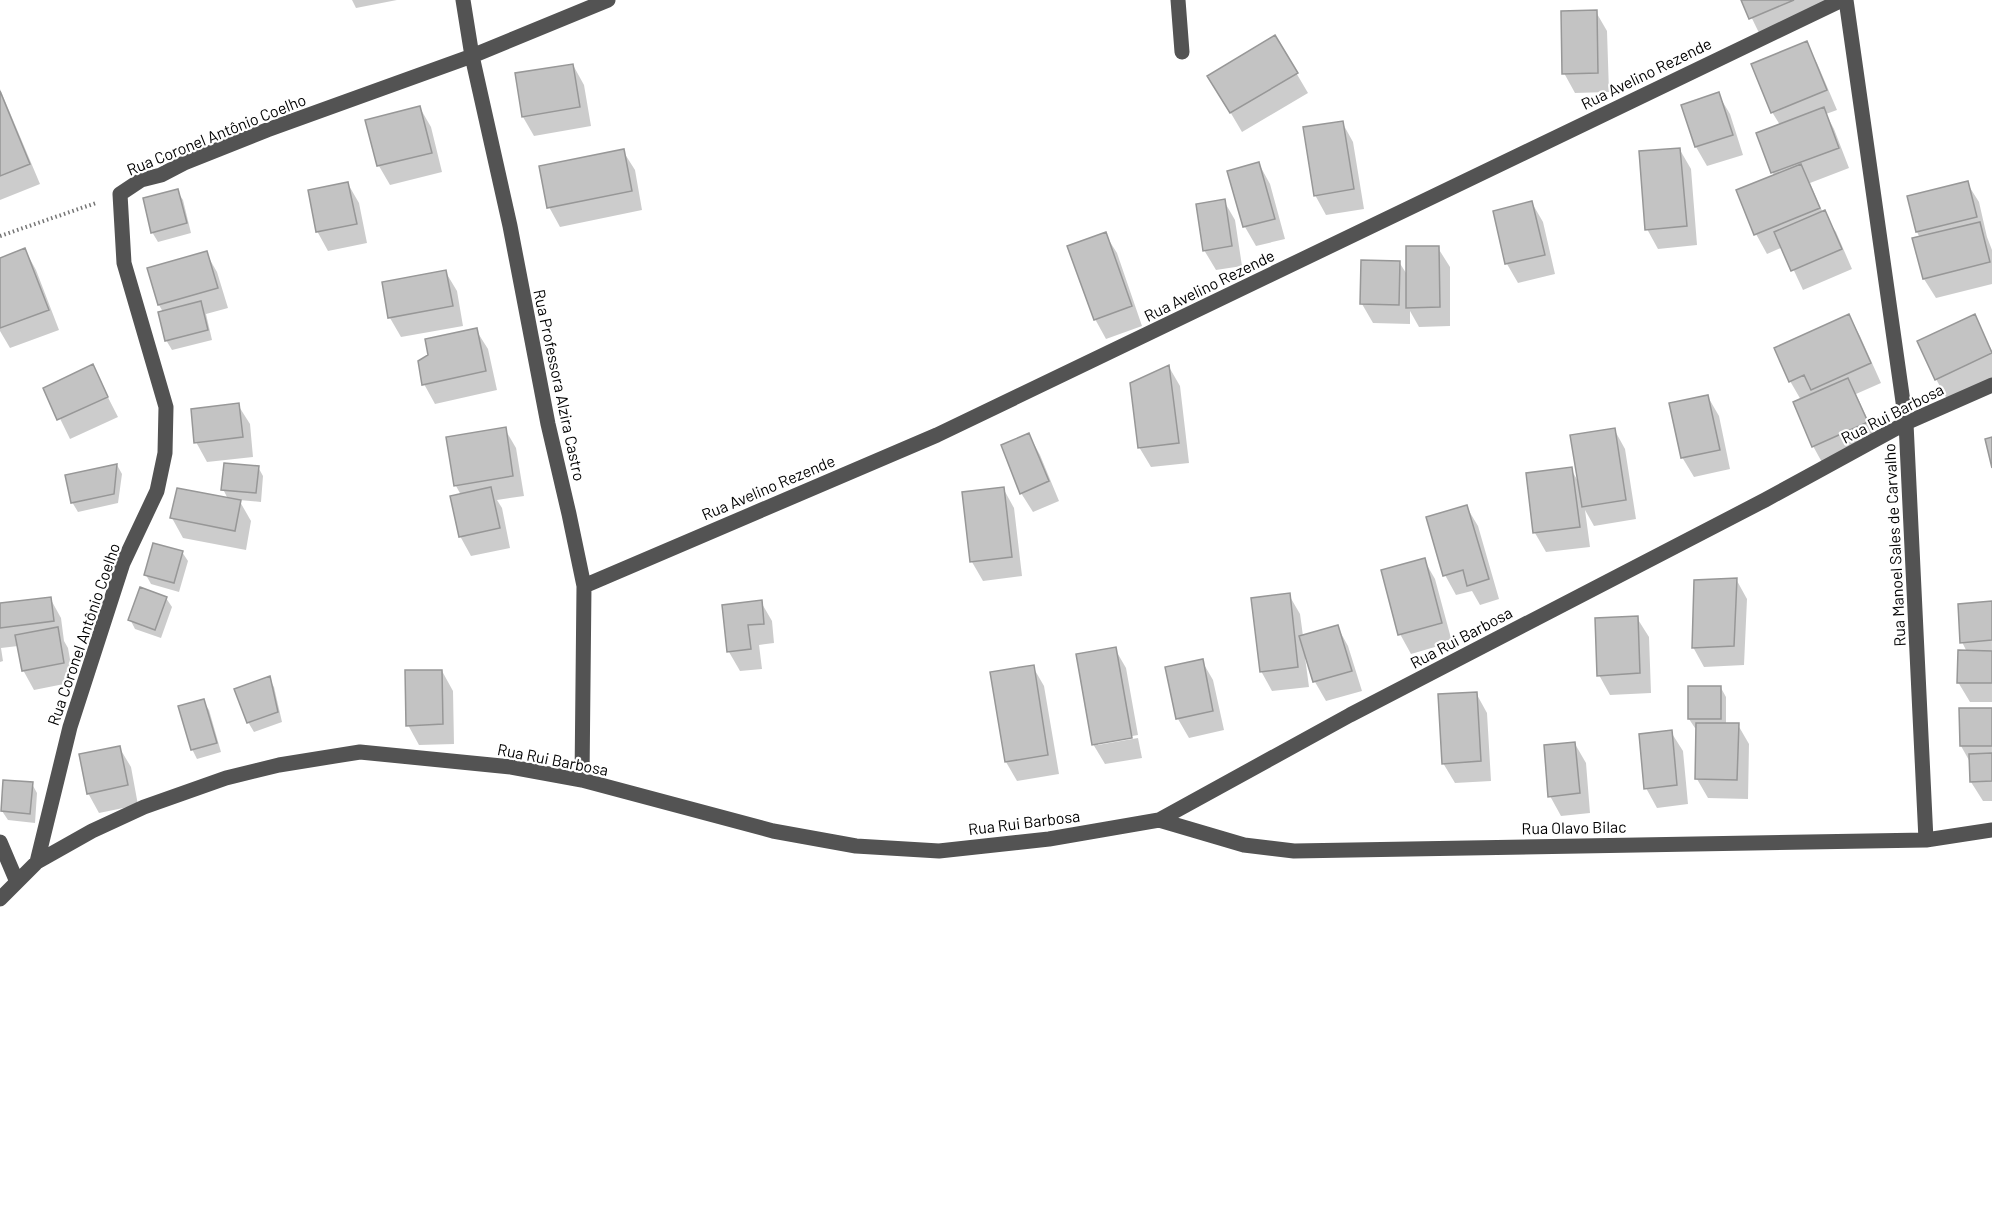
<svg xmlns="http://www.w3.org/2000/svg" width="1992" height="1209" viewBox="0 0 1992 1209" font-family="Barlow,sans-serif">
  <rect width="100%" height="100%" fill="#fff"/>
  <!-- shadow -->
  <path fill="#0003" d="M352,0H397L356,8Z
    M1743,0H1830L1761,37Z
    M1596,12L1607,31L1609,92L1575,93L1564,73Z
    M1275,37L1308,93L1242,132L1209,76Z
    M1806,43L1817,63L1837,110L1826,114L1834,129L1849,168L1810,183L1823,213L1836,232L1852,269L1803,290L1783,247L1767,254L1756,234L1738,191L1774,176L1758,133L1780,125L1772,112Z
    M573,65L584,85L591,126L534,136L523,117Z
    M0,89L40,184L0,200Z
    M1718,94L1730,114L1743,155L1707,166L1696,147Z
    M420,108L431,127L442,172L390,185L379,166L367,121Z
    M1342,122L1353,142L1364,209L1326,215L1315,195Z
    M1680,150L1691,169L1697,245L1658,249L1647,229Z
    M623,151L635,170L642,210L560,227L549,207Z
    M1259,164L1270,184L1285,239L1256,246L1245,227L1229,172Z
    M1967,183L1979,202L1987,237L1992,250V284L1936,298L1924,279L1914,239L1920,238L1917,232L1909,197Z
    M348,184L359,203L367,243L328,251L317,231Z
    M177,191L183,200L191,233L158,242L152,232Z
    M1224,201L1235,220L1242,266L1216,270L1204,250Z
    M1532,203L1543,222L1555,274L1518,283L1507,264L1495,212Z
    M1105,234L1117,253L1142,326L1106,339L1095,319Z
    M1438,248L1450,267V326L1419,327L1410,311V324L1373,323L1362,304L1399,262L1408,276Z
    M25,250L36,270L59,330L10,348L0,331V260Z
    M206,253L217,272L228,308L206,314L212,340L172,350L166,340L163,312L159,305L149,269Z
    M445,271L457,291L463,326L401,337L390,318Z
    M1849,316L1860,336L1881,383L1856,394L1878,442L1824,466L1813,446L1801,400L1790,381Z
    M1974,316L1992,351V378L1947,399L1936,379Z
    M476,330L488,349L497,390L435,404L424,384Z
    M92,366L118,417L70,439L45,388Z
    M1169,367L1180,386L1189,463L1151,467L1139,447Z
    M1708,397L1719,416L1730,469L1694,477L1682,457Z
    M238,405L250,424L253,457L207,462L196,442Z
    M505,429L516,448L524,496L497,500L502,508L510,548L471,556L460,536L461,495L456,486L448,438Z
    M1614,429L1625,449L1636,519L1594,526L1585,510L1590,547L1546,552L1535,533L1527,475L1571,469L1579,483Z
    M1029,435L1040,455L1059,501L1033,512L1021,493Z
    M117,465L122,474L118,503L78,512L72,502Z
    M258,467L263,476L261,502L239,500L251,521L246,550L183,538L172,518L228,499L223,489Z
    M1003,488L1014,508L1022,576L983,581L972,562Z
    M1466,506L1478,526L1499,599L1480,605L1472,591L1456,595L1445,575Z
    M182,552L188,561L179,592L151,584L146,575Z
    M1424,560L1435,579L1452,642L1411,654L1400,634Z
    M1736,579L1747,599L1744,665L1704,667L1693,647Z
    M1289,595L1300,614L1303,636L1337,626L1348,646L1362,691L1326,701L1315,682L1307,657H1305L1309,687L1272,691L1261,671Z
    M50,598L61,618L64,641L68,648L74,682L34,690L23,670L18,646L1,648L3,661L0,662V605Z
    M166,598L172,607L161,638L135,629L130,619Z
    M761,602L772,621L774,643L759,645L762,669L740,671L729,652Z
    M1992,603V702H1970L1958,682L1967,652L1962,642Z
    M1637,618L1649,637L1651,693L1610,695L1599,675Z
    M1115,649L1126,668L1138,735L1098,742V745L1138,738L1142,758L1105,764L1093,744Z
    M1202,661L1213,680L1224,730L1189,738L1178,719Z
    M1033,667L1044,686L1059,774L1017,781L1006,762Z
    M442,671L453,691L454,744L419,745L408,725Z
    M269,678L274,687L282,722L254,732L248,722Z
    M1721,688L1726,697V725H1738L1749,744L1748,799L1708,798L1697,779L1698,728H1695L1689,719Z
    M1476,693L1487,713L1491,781L1455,783L1443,763Z
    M203,701L209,710L221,752L197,759L192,749Z
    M1992,710V801H1983L1971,782L1970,762L1961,746Z
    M1671,732L1683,751L1688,804L1657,808L1646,788Z
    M1575,744L1586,763L1590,813L1561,816L1550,796Z
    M119,747L131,767L138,805L99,813L88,793Z
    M32,784L37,793L35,823L8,820L2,811Z"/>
  <!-- building -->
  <path fill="#c3c3c3" stroke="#979797" stroke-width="1.5" d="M1741,0H1794L1749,19Z
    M1597,10L1598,73L1562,74L1561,11Z
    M1275,35L1298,73L1230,113L1207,76Z
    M1807,41L1827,90L1771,113L1751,64Z
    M573,64L580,107L522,117L515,73Z
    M0,91L30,164L0,176Z
    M1719,92L1733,135L1695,147L1681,105Z
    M420,106L432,153L377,166L365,120Z
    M1824,107L1839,148L1771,173L1756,133Z
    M1343,121L1354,189L1314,196L1303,127Z
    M1680,148L1687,226L1645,230L1639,151Z
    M624,149L632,191L547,208L539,166Z
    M1259,162L1275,219L1243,227L1227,171Z
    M1801,164L1820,208L1754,235L1736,190Z
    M1968,181L1977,217L1916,232L1907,196Z
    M348,182L357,224L316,232L308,190Z
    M178,189L187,223L151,233L143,198Z
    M1225,199L1232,246L1203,251L1196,204Z
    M1532,201L1545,255L1505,264L1493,211Z
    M1825,210L1842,249L1791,271L1774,232Z
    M1980,222L1990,262L1923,279L1912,238Z
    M1106,232L1132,306L1094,320L1067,246Z
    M1406,246H1439L1440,307L1406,308Z
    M25,248L49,310L0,328V258Z
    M207,251L218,288L158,305L147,268Z
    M1361,260L1400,261L1399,305L1360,304Z
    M446,270L453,306L388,318L382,282Z
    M201,301L208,330L165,341L158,312Z
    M1849,314L1871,363L1811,390L1804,375L1789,382L1774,348Z
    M1975,314L1992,353L1935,380L1917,341Z
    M477,328L486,371L422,385L418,361L428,355L425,339Z
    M93,364L108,397L57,420L43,388Z
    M1169,365L1179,443L1138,448L1130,383Z
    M1848,378L1868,422L1812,447L1793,402Z
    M1708,395L1720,450L1681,458L1669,403Z
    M239,403L243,437L194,443L191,409Z
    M506,427L513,476L454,486L446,437Z
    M1615,428L1626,500L1582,507L1570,435Z
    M1029,433L1049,481L1020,494L1001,445Z
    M1992,437V468L1985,439Z
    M224,463L259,466L256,493L221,490Z
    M117,464L114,494L71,503L65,475Z
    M1572,467L1580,527L1533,533L1526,473Z
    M491,487L500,528L459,537L450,496Z
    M1004,487L1012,557L970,562L962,492Z
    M177,488L241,500L235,531L170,518Z
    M1467,505L1489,579L1467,586L1463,570L1443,576L1426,517Z
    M153,543L183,551L174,583L144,575Z
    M1425,558L1442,623L1398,635L1381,570Z
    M1737,578L1734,646L1692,648L1694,580Z
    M140,587L167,597L155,630L128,620Z
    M1290,593L1298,667L1260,672L1251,598Z
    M51,597L54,621L0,628V603Z
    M762,600L764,624L748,625L751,649L727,652L722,605Z
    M1992,601V640L1960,643L1958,604Z
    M1638,616L1640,673L1597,676L1595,618Z
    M1338,625L1352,671L1313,682L1299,636Z
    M58,627L64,663L22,671L15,635Z
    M1116,647L1132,738L1092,745L1076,654Z
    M1958,650L1992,651V683H1957Z
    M1203,659L1213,711L1176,719L1165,667Z
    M1034,665L1048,755L1005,762L990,672Z
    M405,670H442L443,724L406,726Z
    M270,676L278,712L247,723L234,689Z
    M1688,686H1721V719H1688Z
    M1477,692L1481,761L1442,764L1438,694Z
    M204,699L217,743L191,750L178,706Z
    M1959,708H1992V746H1960Z
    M1696,723H1739L1737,780L1695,779Z
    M1672,730L1677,785L1644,789L1639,734Z
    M1575,742L1580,793L1548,797L1544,745Z
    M120,746L128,785L87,794L79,754Z
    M1992,753V781L1970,782L1969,754Z
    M3,780L33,782L30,814L1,811Z"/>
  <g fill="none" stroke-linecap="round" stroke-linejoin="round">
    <!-- path -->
    <path stroke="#757575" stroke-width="4" stroke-dasharray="1.5 3" stroke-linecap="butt" d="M0,236L96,203"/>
    <!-- minor -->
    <path stroke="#535353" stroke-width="15" d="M463,0L472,56L510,226L548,424L569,514L584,586L582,780
      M1178,0L1182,52
      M1846,0L1906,423L1926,840
      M584,586L937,435L1842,0
      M1159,820L1244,845L1294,851L1926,840L1992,830
      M0,842L17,882
      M37,862L70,727L123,563L157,491L165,453L166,407L124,263L120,194L141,180L161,175L184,163L267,130L472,56L608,0
      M0,899L37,862L92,831L144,807L226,778L279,765L360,752L511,767L582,780L773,831L856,846L939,851L1049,839L1159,820L1350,715L1765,500L1906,423L1992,385"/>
  </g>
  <g text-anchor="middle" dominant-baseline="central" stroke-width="4.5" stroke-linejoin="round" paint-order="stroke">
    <!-- street labels -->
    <g font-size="16" fill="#000" stroke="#fff">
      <text transform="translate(1646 73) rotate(-26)">Rua Avelino Rezende</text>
      <text transform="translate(216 134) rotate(-22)">Rua Coronel Antônio Coelho</text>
      <text transform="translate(1209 285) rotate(-26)">Rua Avelino Rezende</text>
      <text transform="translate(560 385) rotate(78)">Rua Professora Alzira Castro</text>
      <text transform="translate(1892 413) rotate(-27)">Rua Rui Barbosa</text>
      <text transform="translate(768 487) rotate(-23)">Rua Avelino Rezende</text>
      <text transform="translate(1894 545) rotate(-93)">Rua Manoel Sales de Carvalho</text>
      <text transform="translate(83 634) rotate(-71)">Rua Coronel Antônio Coelho</text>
      <text transform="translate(1461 637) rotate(-28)">Rua Rui Barbosa</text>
      <text transform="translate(553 759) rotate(11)">Rua Rui Barbosa</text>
      <text transform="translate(1024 822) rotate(-7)">Rua Rui Barbosa</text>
      <text transform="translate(1574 827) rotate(-1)">Rua Olavo Bilac</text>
    </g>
  </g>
</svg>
